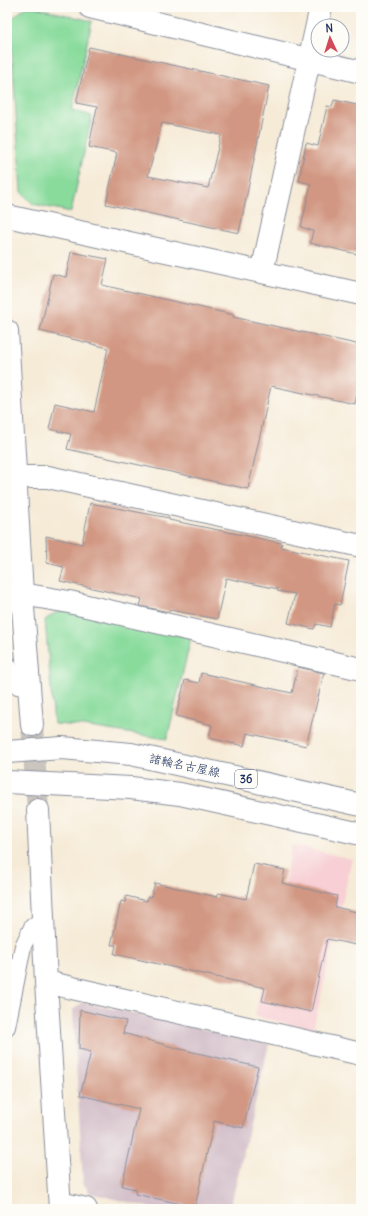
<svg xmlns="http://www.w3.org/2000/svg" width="368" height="1216" viewBox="0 0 368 1216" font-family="Delius,'Klee One',sans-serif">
  <rect width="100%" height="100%" fill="#fdfcf7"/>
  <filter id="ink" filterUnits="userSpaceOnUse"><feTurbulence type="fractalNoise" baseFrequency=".025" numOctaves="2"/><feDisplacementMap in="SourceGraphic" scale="8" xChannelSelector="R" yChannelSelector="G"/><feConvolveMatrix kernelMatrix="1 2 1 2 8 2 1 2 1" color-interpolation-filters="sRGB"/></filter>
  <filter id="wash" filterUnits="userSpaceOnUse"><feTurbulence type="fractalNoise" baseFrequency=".012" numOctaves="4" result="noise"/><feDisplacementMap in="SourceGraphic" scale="16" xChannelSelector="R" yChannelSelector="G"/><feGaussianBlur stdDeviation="0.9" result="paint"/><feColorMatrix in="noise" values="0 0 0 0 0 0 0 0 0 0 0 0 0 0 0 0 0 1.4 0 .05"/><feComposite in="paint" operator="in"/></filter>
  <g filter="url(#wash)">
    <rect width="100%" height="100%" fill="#f6ebd7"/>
    <!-- built -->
    <path fill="#f7cfd4" d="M292,845L352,859L313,1030L255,1016Z"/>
    <!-- industrial -->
    <path fill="#d2bdc8" d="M83,1002L269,1044L230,1209H155L90,1193L83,1183L73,1010Z"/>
    <!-- green -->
    <path fill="#89db9c" stroke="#52857d" d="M26,7H34L92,21L72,110L92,116L71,212L33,204L21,192L10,20Z
      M68,610L191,638L167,739L83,726L54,724L45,620L55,613Z"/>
    <g id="blocks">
      <!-- building -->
      <path fill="#d19782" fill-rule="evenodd" d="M89,47L269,86L239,233L106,204L117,153L89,147L97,107L76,103ZM162,123L221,135L208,188L148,176Z
        M334,100L361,106V255L310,243L313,231L301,227L311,184L299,181L306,143L318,146L327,106L332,107Z
        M71,252L108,259L102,285L234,315L233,317L361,345V377L355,404L271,386L248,489L67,449L71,434L49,429L55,403L94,412L108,348L40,331L53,274L66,277Z
        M90,503L169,518V520L282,543L281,547L349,561L340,605L335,604L330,627L316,624L314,629L288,623L295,594L277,591L278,589L226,578L217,619L170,610L169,612L140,606L142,599L60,581L64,567L47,563L46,536L82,544Z
        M298,667L324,673L306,746L247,733L244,746L209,738L212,725L176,716L185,680L199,683L201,673L292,693Z
        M254,864L285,870L282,883L337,896L335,907L361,913V946L327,939L311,1012L262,1001L265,988L114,954L116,945H111L121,901L125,902L126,896L147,901L148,896L151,897L155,883L217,897L218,893L246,899Z
        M80,1010L126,1021L123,1033L176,1048L258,1067L243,1128L214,1121L195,1207L135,1194L136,1189L122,1186L139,1109L80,1095L91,1052L79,1049Z"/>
    </g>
  </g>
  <g filter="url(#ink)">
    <use href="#blocks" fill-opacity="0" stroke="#888d9a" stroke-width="1"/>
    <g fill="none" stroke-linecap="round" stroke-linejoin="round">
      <!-- street-tunnel -->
      <path stroke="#cac5bf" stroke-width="22" stroke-dasharray="22 11" stroke-linecap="butt" d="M32,725L38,810"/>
      <!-- lane casing -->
      <g stroke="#888d9a" stroke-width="18">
        <path id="lane" d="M7,663L18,686L30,688
          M7,1027L23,946L32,927L44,918"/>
      </g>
      <!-- street casing -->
      <g stroke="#888d9a" stroke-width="24">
        <path id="street" d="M90,7L361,72
          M7,216L361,294
          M262,272L321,7
          M7,331L22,594L32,725
          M16,477H48L361,546
          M22,594L69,602L361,669
          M38,810L46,982L60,1209
          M46,982L361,1054
          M60,1203L86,1209"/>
      </g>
      <!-- primary casing -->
      <g stroke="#888d9a" stroke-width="24">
        <path id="primary" d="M7,752L62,748L131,754L361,805
          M7,782L131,788L180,794L361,834"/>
      </g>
      <!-- lane -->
      <use href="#lane" stroke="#fff" stroke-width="16"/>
      <!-- street -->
      <use href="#street" stroke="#fff" stroke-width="22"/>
      <!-- primary -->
      <use href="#primary" stroke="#fff" stroke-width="22"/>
    </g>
  </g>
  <g text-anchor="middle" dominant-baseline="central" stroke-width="4" stroke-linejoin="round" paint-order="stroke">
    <!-- shield labels -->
    <rect fill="#fdfcf7" stroke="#5f6c8c" stroke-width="1" x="235" y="770" width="22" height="18" rx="3"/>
    <g font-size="11" font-weight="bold" fill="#1b2f5e">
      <text x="246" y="779">36</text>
    </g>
    <!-- street labels -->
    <g font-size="12" fill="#1b2f5e" stroke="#fdfcf7">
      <text transform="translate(185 765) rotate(12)">諸輪名古屋線</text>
    </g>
  </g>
  <!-- margin -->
  <rect width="368" height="1216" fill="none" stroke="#fdfcf7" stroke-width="24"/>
  <!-- north arrow -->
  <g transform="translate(330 38) rotate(356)"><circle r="19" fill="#fdfcf7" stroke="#a3aaba"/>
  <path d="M0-3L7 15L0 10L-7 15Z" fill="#d1495b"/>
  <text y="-6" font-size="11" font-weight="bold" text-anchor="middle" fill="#1b2f5e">N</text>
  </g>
</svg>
